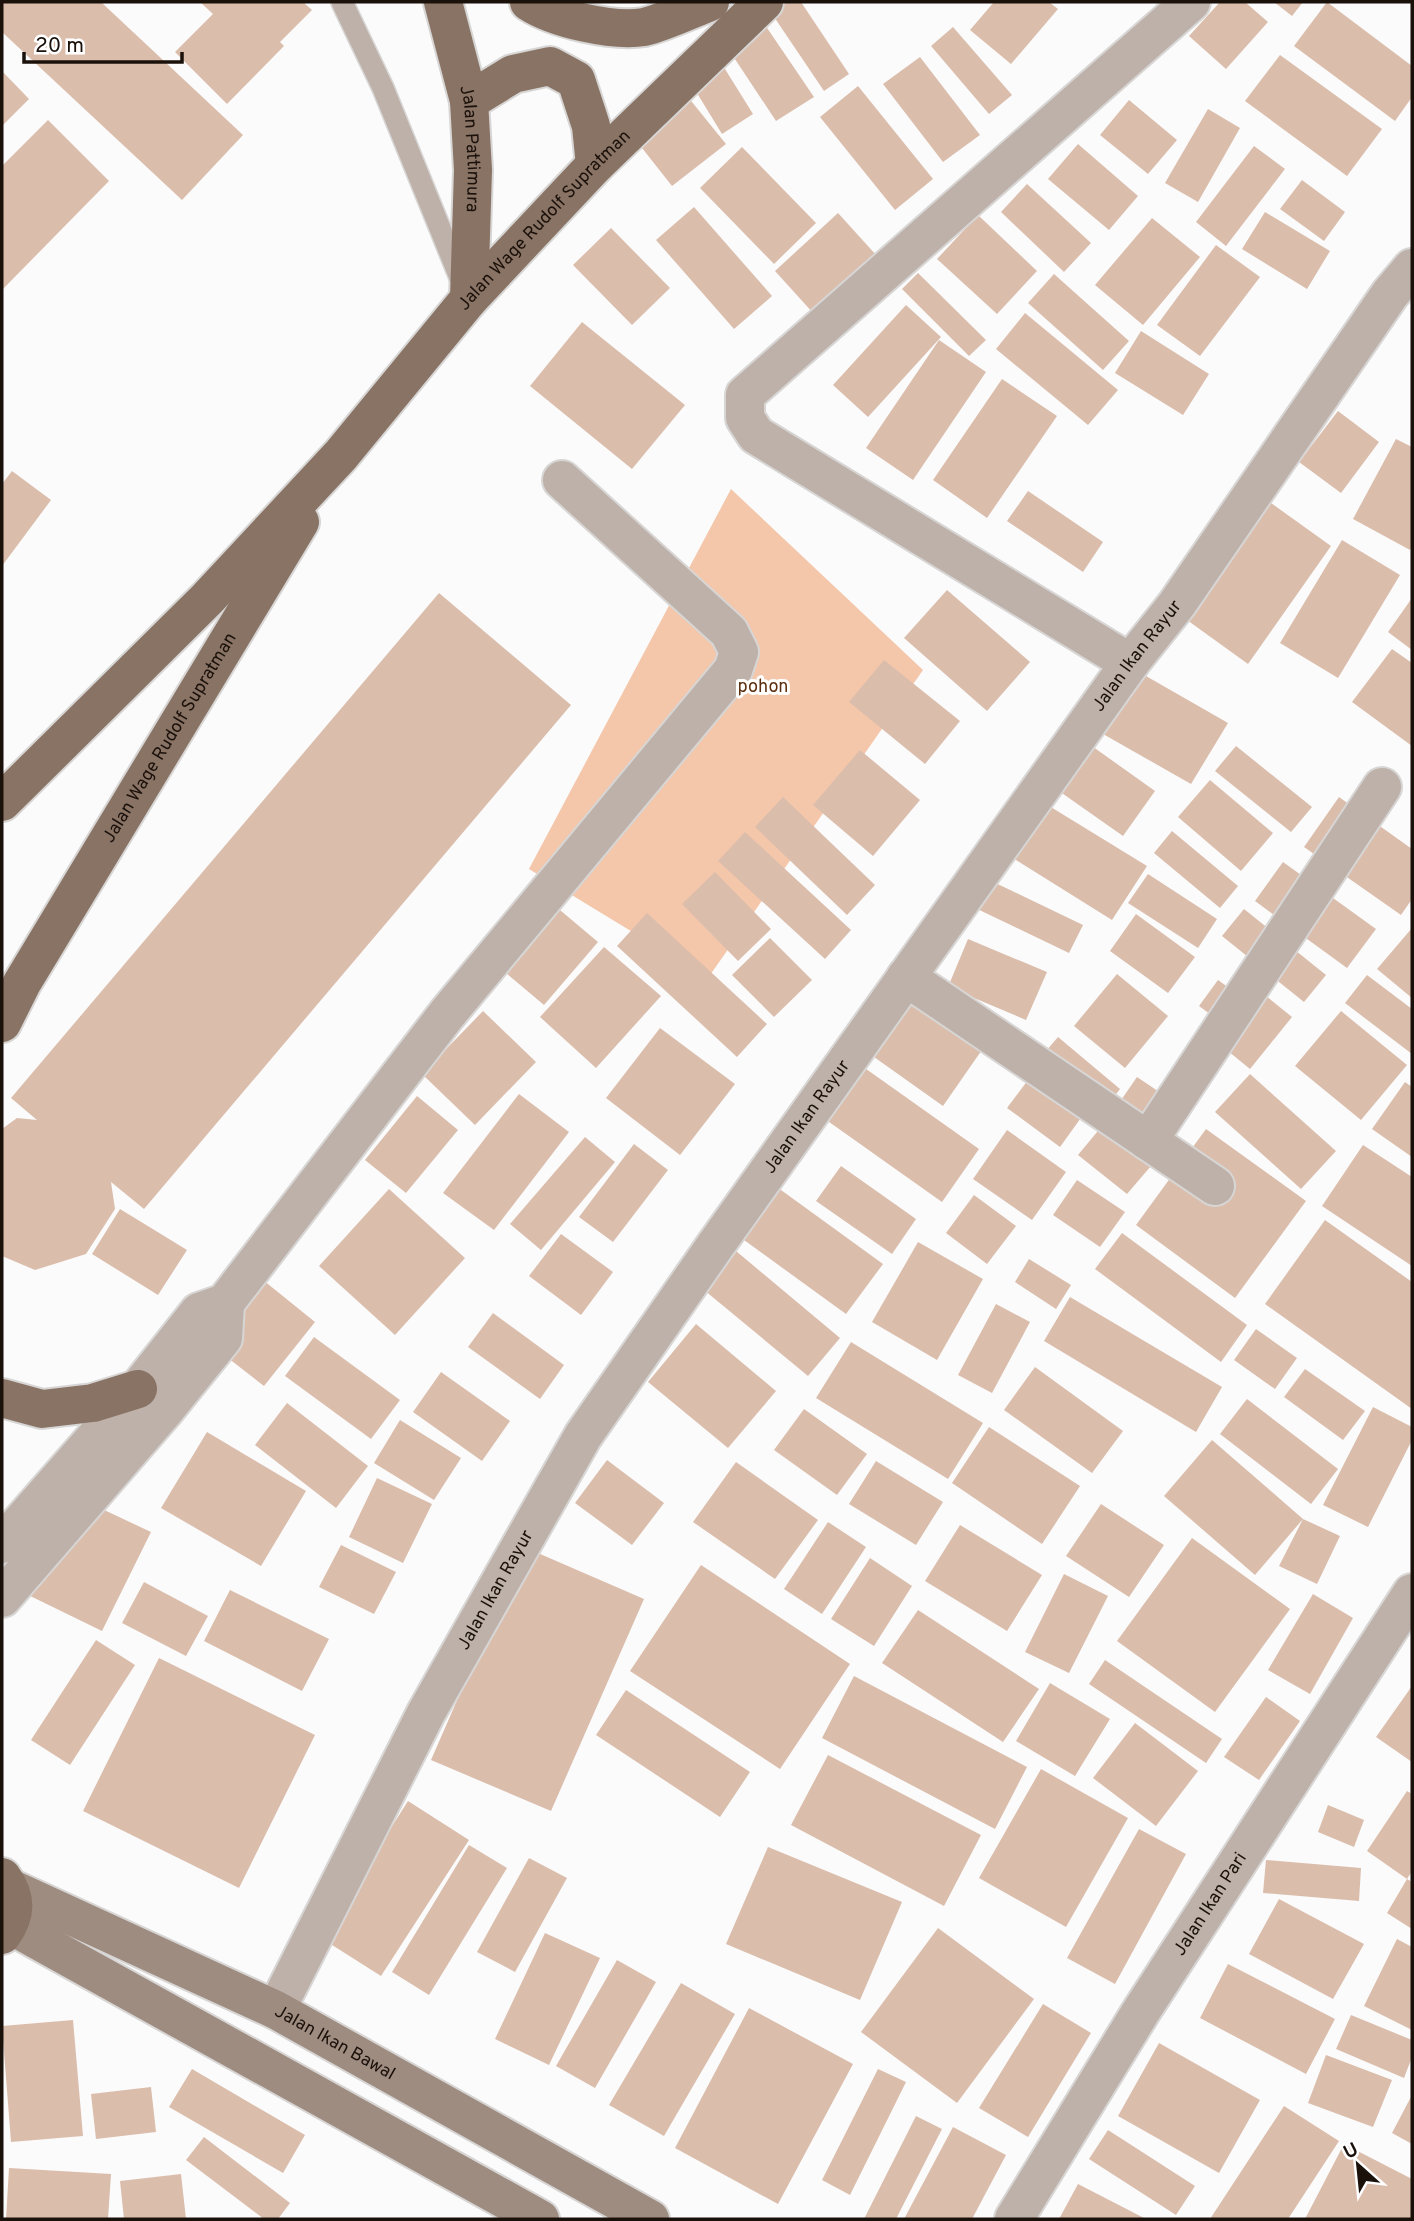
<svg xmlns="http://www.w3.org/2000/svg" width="1414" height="2221" viewBox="0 0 1414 2221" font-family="Overpass,sans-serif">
  <rect width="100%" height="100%" fill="#fbfbfb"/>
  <!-- green -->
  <path fill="#f4c6aa" d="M731,489L923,670L708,978L529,869Z"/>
  <!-- building -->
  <path fill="#dbbdac" d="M2,2H101L243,135L182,200L2,32Z
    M200,2H303L312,10L280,42L284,46L227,104L175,52L213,14Z
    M784,2H801L849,74L824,91L770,11Z
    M994,2H1049L1058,9L1011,64L970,30Z
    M1220,2H1245L1268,22L1226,69L1189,36Z
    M1274,2H1303L1292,16Z
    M1327,2L1412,66V97L1395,121L1294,46Z
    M761,19L814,97L776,121L725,44Z
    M953,27L1012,95L989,114L931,46Z
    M1280,55L1382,129L1347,176L1245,101Z
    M920,57L980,135L943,162L883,84Z
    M720,61L753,114L722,134L689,80Z
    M2,71L29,99L2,126Z
    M858,86L933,179L895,210L820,117Z
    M683,91L726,144L672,186L631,134Z
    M1129,100L1177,140L1148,174L1100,135Z
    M1208,109L1240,128L1198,202L1165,183Z
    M48,120L109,181L2,290V166Z
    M1078,144L1138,196L1109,230L1048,179Z
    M1254,146L1285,169L1226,246L1196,222Z
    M742,147L816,223L774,264L700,188Z
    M1302,180L1345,212L1324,241L1280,209Z
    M1027,184L1091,243L1064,272L1001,212Z
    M694,207L772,296L734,329L656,240Z
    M1265,212L1330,251L1307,289L1242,249Z
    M838,213L877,256L814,314L775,271Z
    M978,215L1037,271L997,314L937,259Z
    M1152,218L1200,257L1143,325L1095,285Z
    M611,228L670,288L632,325L573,265Z
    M1216,245L1260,277L1200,356L1157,325Z
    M918,273L986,340L969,356L902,289Z
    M1054,274L1129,341L1103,370L1028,303Z
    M906,305L941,337L868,417L833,385Z
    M1025,313L1118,390L1088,425L996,349Z
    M582,322L685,405L632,469L530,386Z
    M1141,331L1209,374L1183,415L1115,373Z
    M939,340L986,372L913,480L866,448Z
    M1002,379L1057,416L987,518L933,480Z
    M1338,411L1379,442L1341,493L1299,462Z
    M1396,439L1412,447V546L1410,550L1353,519Z
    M12,471L51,500L2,566V484Z
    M1028,491L1103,542L1083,572L1007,521Z
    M1271,503L1331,546L1248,664L1187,620Z
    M1342,540L1400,575L1338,678L1280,643Z
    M947,590L1030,662L987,711L904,638Z
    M439,593L571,705L144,1209L111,1182L115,1209L86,1254L35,1270L2,1256V1129L17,1118L37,1120L11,1098Z
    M1412,598V650L1388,632Z
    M1392,649L1412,663V746L1352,702Z
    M884,660L960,721L925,764L849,702Z
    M1139,672L1228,723L1191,784L1103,734Z
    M1082,739L1155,791L1123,836L1049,784Z
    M1236,746L1312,807L1291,832L1215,771Z
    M860,750L920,800L873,856L813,805Z
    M1210,780L1273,833L1241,871L1178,817Z
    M783,797L875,885L847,915L755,827Z
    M1339,797L1412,849V899L1401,915L1304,847Z
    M1041,801L1147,866L1112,920L1008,855Z
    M1172,831L1238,886L1220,908L1154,853Z
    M745,832L851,930L825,959L718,861Z
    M1283,862L1376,929L1347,968L1255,901Z
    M715,872L771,929L738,961L682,904Z
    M1148,874L1217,919L1198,948L1128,903Z
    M985,878L1083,925L1069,953L971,906Z
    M554,905L598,942L544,1005L500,968Z
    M1244,909L1326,975L1304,1002L1222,936Z
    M647,913L767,1024L737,1057L617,946Z
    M1136,914L1195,957L1168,993L1110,951Z
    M1412,928V998L1377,969Z
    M770,938L812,980L774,1017L732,975Z
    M968,939L1047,972L1026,1020L948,987Z
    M604,947L661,996L596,1068L540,1017Z
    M1117,974L1168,1016L1125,1068L1074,1026Z
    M1367,975L1412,1009V1054L1345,1003Z
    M918,980L993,1034L943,1106L867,1052Z
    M1218,980L1250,1003L1260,991L1292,1017L1250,1069L1217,1042L1229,1028L1199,1006Z
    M483,1011L536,1062L475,1125L422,1074Z
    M1341,1011L1407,1065L1361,1120L1295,1066Z
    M660,1028L735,1084L680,1155L606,1098Z
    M1058,1037L1120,1089L1099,1116L1035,1064Z
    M852,1059L979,1149L942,1202L815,1112Z
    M1250,1074L1336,1151L1301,1189L1215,1112Z
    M1031,1076L1083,1115L1060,1147L1007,1108Z
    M1137,1077L1189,1112L1108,1119Z
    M1405,1082L1412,1087V1157L1372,1129Z
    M519,1094L569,1132L494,1230L443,1193Z
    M417,1096L458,1130L406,1193L365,1160Z
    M1102,1126L1151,1166L1127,1194L1078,1155Z
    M1206,1129L1306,1201L1235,1298L1136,1225Z
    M1007,1130L1066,1172L1032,1220L973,1179Z
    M585,1137L615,1162L541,1250L510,1224Z
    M634,1144L668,1170L613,1242L579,1217Z
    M1363,1145L1412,1177V1266L1322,1206Z
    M841,1166L916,1219L892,1254L816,1201Z
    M1077,1180L1125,1212L1100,1247L1053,1215Z
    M770,1182L883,1264L846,1314L733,1232Z
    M389,1189L465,1258L395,1335L319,1266Z
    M974,1195L1016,1226L987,1264L946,1233Z
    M120,1209L187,1250L158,1295L92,1254Z
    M1325,1220L1412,1282V1409L1265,1304Z
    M1122,1233L1247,1325L1221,1362L1095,1269Z
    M561,1234L613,1272L581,1315L529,1276Z
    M918,1242L983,1279L937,1360L872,1322Z
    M736,1251L840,1338L808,1376L704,1290Z
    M1029,1259L1071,1285L1056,1309L1015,1282Z
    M253,1272L315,1322L264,1386L201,1337Z
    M1070,1297L1222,1387L1196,1432L1044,1341Z
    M996,1304L1030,1322L992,1393L958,1375Z
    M493,1313L564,1365L540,1399L468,1347Z
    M696,1324L776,1391L728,1448L648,1382Z
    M1256,1329L1297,1358L1275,1389L1234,1360Z
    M314,1337L400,1400L371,1439L285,1376Z
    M851,1342L983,1423L948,1479L816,1398Z
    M1035,1367L1123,1431L1092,1473L1004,1410Z
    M1305,1369L1365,1411L1343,1440L1284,1397Z
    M441,1372L510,1421L482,1461L413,1412Z
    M1247,1399L1338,1469L1311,1504L1220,1434Z
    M287,1403L368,1466L336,1508L255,1445Z
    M1373,1407L1412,1427V1440L1368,1527L1323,1505Z
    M804,1409L867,1454L837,1495L774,1450Z
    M400,1420L461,1458L434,1500L374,1463Z
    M989,1427L1080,1486L1042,1544L952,1483Z
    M207,1432L306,1491L261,1566L161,1508Z
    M1212,1440L1303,1519L1255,1575L1164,1496Z
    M607,1460L664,1503L632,1545L575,1503Z
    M876,1461L943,1502L916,1545L849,1504Z
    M736,1462L818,1520L775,1579L693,1522Z
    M377,1478L432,1504L403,1563L349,1537Z
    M68,1493L151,1532L102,1631L20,1591Z
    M1101,1504L1164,1545L1129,1597L1066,1556Z
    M1303,1519L1340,1536L1317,1584L1279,1566Z
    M828,1522L866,1547L822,1614L784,1589Z
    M960,1525L1042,1575L1007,1631L925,1581Z
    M1192,1538L1290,1609L1215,1712L1117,1641Z
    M341,1545L396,1572L374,1614L319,1587Z
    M524,1547L644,1599L551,1811L431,1760Z
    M870,1558L912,1586L874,1646L831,1619Z
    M701,1565L850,1664L780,1769L630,1671Z
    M1064,1574L1108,1596L1069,1673L1025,1652Z
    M144,1582L208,1616L186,1656L122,1623Z
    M230,1590L329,1639L302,1691L204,1641Z
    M1313,1594L1353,1618L1310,1694L1268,1670Z
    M918,1610L1039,1689L1003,1742L882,1663Z
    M96,1640L135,1665L70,1765L31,1740Z
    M159,1658L315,1735L239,1888L83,1811Z
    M1105,1660L1222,1739L1206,1763L1089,1684Z
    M854,1676L1027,1767L995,1829L822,1738Z
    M1050,1683L1110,1719L1075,1776L1016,1741Z
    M1412,1686V1762L1376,1737Z
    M626,1690L750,1772L720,1817L596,1735Z
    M1266,1697L1300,1721L1259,1780L1224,1757Z
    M1135,1723L1198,1771L1156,1826L1093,1778Z
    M828,1755L981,1835L944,1906L791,1825Z
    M1041,1769L1128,1818L1066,1927L979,1878Z
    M1407,1791L1412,1794V1871L1407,1879L1367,1851Z
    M408,1801L469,1840L381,1976L321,1938Z
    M1328,1805L1364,1820L1354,1847L1318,1832Z
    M1139,1829L1186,1854L1115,1984L1067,1958Z
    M469,1845L507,1868L429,1995L392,1972Z
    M768,1847L902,1902L860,2000L726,1944Z
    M529,1858L567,1878L515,1972L477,1952Z
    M1266,1860L1361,1868L1359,1901L1263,1893Z
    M1407,1879L1412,1882V1929L1387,1913Z
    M1279,1899L1364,1944L1333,1999L1249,1954Z
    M938,1928L1034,1999L957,2103L861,2032Z
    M545,1933L600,1958L549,2065L495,2039Z
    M1397,1939L1412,1947V2030L1364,2006Z
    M617,1960L656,1982L595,2088L556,2066Z
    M1228,1964L1335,2019L1306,2074L1200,2018Z
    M681,1983L735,2014L664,2136L609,2105Z
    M1043,2004L1091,2033L1028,2137L979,2108Z
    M749,2008L853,2064L778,2204L675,2148Z
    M1351,2015L1412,2040V2057L1404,2078L1336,2049Z
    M73,2020L83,2136L11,2142L2,2026Z
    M1159,2043L1260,2100L1219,2173L1118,2116Z
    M1326,2055L1392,2080L1373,2127L1308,2103Z
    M192,2069L305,2135L283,2173L169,2107Z
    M878,2069L906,2082L850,2195L822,2180Z
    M151,2087L156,2132L96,2139L91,2094Z
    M1412,2095V2144L1392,2133Z
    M1284,2106L1339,2141L1288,2219H1210Z
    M916,2116L942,2129L896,2219H864Z
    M953,2127L1006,2155L972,2219H904Z
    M1108,2130L1195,2186L1176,2215L1089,2159Z
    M204,2137L290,2203L278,2219H264L186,2160Z
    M1344,2144L1412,2179V2219H1305Z
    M9,2168L111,2174L108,2219H6Z
    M181,2174L186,2219H124L120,2181Z
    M1078,2184L1146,2219H1059Z"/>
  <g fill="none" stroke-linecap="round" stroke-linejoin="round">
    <!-- lane casing -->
    <g stroke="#d7d6d5" stroke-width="24">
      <path id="lane" d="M342,2L383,88L461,280"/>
    </g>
    <!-- street casing -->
    <g stroke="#d7d6d5" stroke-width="42">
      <g id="street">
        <path d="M1130,663L756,435L745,418V395L1191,2"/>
        <path d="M906,977L1215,1186"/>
        <path d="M1148,1141L1382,787"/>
        <path d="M2,1544L138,1389L199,1312L225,1303L447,1014L733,670L739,652L729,632L562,480"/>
        <path d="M2,1598L164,1411L223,1338L225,1303"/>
        <path id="s1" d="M276,2010L426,1713L583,1436L715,1246L1130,663L1177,604L1390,294L1412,268"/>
        <path id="s2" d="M1014,2219L1140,2013L1412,1593"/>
      </g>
    </g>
    <!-- secondary casing -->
    <g stroke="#d7d6d5" stroke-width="42">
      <g id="secondary">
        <path id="s3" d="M10,1888L276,2010L650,2219"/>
        <path d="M10,1925L540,2219"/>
      </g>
    </g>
    <!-- primary casing -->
    <g stroke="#d7d6d5" stroke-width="42">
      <g id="primary">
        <path id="s4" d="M443,2L469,101L473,170L469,299"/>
        <path d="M529,2C555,19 613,32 644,27C662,23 692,9 710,2"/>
        <path d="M469,101L513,74L550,66L576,80L591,126L595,165"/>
        <path id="s5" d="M2,802L207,599L341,455L469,299L595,165L764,2"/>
        <path id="s6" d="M2,1023L22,983L300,522"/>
        <path d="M2,1398L42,1409L93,1403L138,1389"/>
        <path d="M2,1877C17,1897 17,1915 2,1935"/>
      </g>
    </g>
    <!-- lane -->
    <use href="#lane" stroke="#beb1a9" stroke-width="21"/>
    <!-- street -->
    <use href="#street" stroke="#beb1a9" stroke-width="38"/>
    <!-- secondary -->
    <use href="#secondary" stroke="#9f8c81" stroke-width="38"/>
    <!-- primary -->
    <use href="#primary" stroke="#897365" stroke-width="38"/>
  </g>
  <g text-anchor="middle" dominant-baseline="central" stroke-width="6" stroke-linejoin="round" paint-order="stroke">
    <!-- street labels -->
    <g font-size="18" fill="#1b110b" stroke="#fff">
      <text stroke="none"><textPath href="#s4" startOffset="150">Jalan Pattimura</textPath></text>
      <text stroke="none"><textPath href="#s5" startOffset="796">Jalan Wage Rudolf Supratman</textPath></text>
      <text stroke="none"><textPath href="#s1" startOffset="1608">Jalan Ikan Rayur</textPath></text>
      <text stroke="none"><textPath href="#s6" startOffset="331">Jalan Wage Rudolf Supratman</textPath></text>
      <text stroke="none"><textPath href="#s1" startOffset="1041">Jalan Ikan Rayur</textPath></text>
      <text stroke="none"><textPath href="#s1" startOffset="474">Jalan Ikan Rayur</textPath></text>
      <text stroke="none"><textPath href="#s2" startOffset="371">Jalan Ikan Pari</textPath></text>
      <text stroke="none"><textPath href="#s3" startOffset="360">Jalan Ikan Bawal</textPath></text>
    </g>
    <!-- park labels -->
    <g font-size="18" fill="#5d2f0e" stroke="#fff">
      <text x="763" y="687">pohon</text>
    </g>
  </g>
  <!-- border -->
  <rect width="1414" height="2221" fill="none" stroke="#1b110b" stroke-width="7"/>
  <!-- north arrow -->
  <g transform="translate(1358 2165) rotate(333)" stroke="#ffffff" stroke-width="5" paint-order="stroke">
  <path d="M0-5L12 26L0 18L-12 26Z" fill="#1b110b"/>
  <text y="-10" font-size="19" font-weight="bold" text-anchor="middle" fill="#1b110b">U</text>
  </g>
  <!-- scale -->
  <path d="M24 52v10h158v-10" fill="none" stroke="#1b110b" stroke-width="3.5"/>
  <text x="35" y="52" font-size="21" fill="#1b110b" stroke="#ffffff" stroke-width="5" paint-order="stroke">20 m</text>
</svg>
